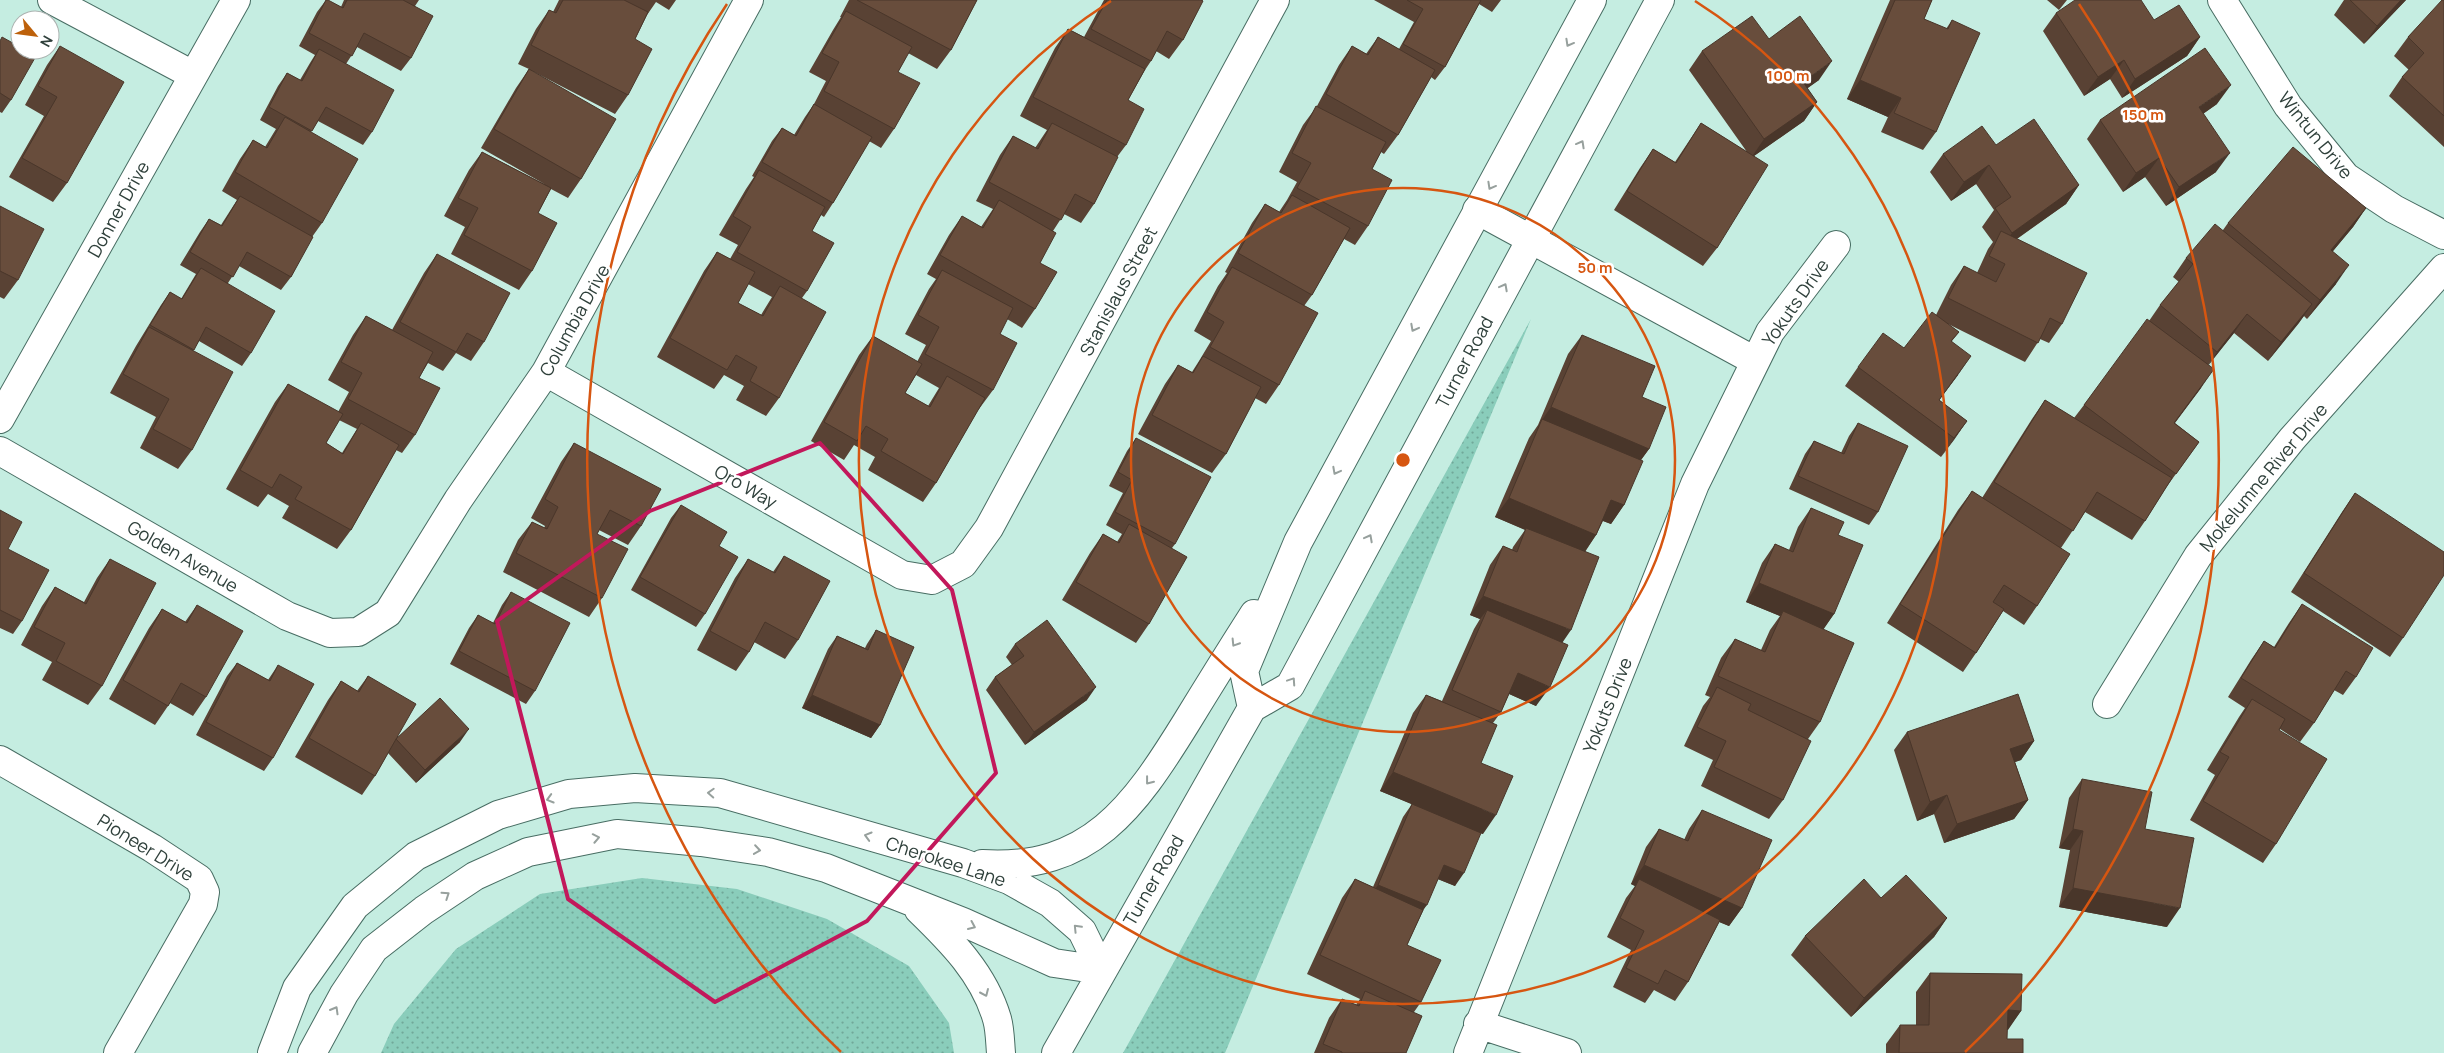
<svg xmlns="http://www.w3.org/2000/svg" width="2444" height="1053" viewBox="0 0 2444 1053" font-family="Manrope,sans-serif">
  <defs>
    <pattern id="grass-dots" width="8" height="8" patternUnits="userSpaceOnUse" patternTransform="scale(1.25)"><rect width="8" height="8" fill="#8acdbb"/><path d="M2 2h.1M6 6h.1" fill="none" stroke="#71a899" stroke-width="1.8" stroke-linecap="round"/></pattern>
  </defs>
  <rect width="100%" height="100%" fill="#c5ede1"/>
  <!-- grass -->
  <path fill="url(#grass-dots)" d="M1531,319L1225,1053H1123L1155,996Z
    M642,878L737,889L827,919L909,966L949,1023L954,1053H381L394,1024L456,949L540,894Z"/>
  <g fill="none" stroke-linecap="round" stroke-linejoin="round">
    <!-- minor casing -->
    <g stroke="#486d63" stroke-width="30">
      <path id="minor" d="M52,0L193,75
        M2222,0L2288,106L2346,177L2394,209L2444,235
        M1477,210L1755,361
        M546,372L902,575L932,580L963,564L989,528L1275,0
        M0,419L236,0
        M0,451L287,616L330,633L358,632L388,613L458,500L546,372L749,0
        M2107,704L2198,556L2292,439L2444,268
        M0,760L152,848L199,879L205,892L203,904L118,1053
        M1478,1024L1567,1053
        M1468,1053L1695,484L1770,332L1836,245"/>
    </g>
    <!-- secondary casing -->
    <g stroke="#486d63" stroke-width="30">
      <path id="secondary" d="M1252,708L1244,671L1298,542L1592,0
        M982,864C1090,871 1134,807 1186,723C1208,687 1231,650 1254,614
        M919,910C951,941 984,974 997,1019C1000,1029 1000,1042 1001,1053
        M272,1053L297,988L355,906L416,856L498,815L569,794L635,788L720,793L963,863L1009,880L1050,903L1082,931L1101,970
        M312,1053L344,994L374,949L424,910L475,876L528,852L617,834L701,842L768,852L826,868L963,922L1054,963L1101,970
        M1056,1053L1252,708L1290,686L1660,0"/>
    </g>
    <!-- minor -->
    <use href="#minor" stroke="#fff" stroke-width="28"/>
    <!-- secondary -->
    <use href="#secondary" stroke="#fff" stroke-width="28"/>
  </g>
  <!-- wall -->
  <path fill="#594234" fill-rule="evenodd" d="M326,0L341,7L344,0H419L415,6L411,58L401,71L357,47L346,64L372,132L363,145L318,121L311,132L322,223L312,237L291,277L281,290L239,266L228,283L251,353L242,366L199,341L193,351L192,450L178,469L140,448L156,417L110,393L136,346L161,305L170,292L181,299L196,274L180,265L200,232L209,219L221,225L237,200L222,191L240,159L253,140L265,147L276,129L260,120L278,86L287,73L300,80L310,63L315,55L299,46L317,12Z
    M559,0H676L669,10L656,2L647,15L635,39L628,95L615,114L532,71L581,179L568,198L551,189L538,213L532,271L519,290L451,254L465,227L444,216L469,170L482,152L546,185L481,148L516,88L529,69L518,64L536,29L549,10L553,12Z
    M849,0H977L951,50L937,69L908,53L898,72L894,129L881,148L869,141L833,203L824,217L821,215L812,231L807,291L802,298L779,398L766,416L736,400L744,386L724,375L714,389L657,357L704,271L717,252L730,259L738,245L719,235L746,189L754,177L752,176L772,141L782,128L794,135L805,117L814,104L826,81L809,72L833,30L841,17H840ZM748,284L772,297L761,315L738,303Z
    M1104,0H1203L1183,40L1169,59L1156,51L1151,61L1145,70L1128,100L1126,145L1117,157L1094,204L1081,223L1064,214L1053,231L1040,263L1035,309L1022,328L1007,319L1000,334L993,390L979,409V408L936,483L923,502L868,470L875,457L854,445L844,460L811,441L859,355L873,336L917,362L926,345L905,334L929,289L936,279L927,274L949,235L962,216L981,227L993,209L976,201L1000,155L1013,136L1035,148L1047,130L1020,116L1055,48L1068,29L1084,37ZM916,375L939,388L928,406L905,393Z
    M1374,0H1501L1492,12L1479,4L1445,67L1435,80L1431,77L1398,135L1384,154L1381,152L1372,169L1368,226L1355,245L1344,239L1312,295L1304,306L1279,385L1266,404L1255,398L1226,454L1212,473L1138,434L1165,384L1178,365L1192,372L1199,361L1211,341L1194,331L1218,286L1227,273L1225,272L1252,223L1265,204L1279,212L1287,200L1297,182L1279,172L1303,125L1317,106L1339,65L1352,46L1366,54L1378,37L1399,49L1414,22Z
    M1890,0H1932L1924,19L1946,29L1952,20L1936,132L1923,150L1881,132L1888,117L1847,99Z
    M2047,0H2067L2059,10Z
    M2344,0H2406L2364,44L2334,15Z
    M2444,0V147L2389,96L2402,77L2409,70L2394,56L2408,37Z
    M2056,13L2154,20L2200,37L2187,56L2122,98L2110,79L2084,96L2043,31Z
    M1769,39L1819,80L1807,88L1817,102L1804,121L1754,156L1717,248L1703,266L1614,210L1640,168L1653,149L1675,162L1701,123L1747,152L1689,70L1702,51Z
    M0,40L11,100L2,113L0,112Z
    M60,46L67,183L53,202L9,177L44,116L25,105L47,65Z
    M2217,104L2203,114L2216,172L2166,206L2145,177L2123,192L2087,139L2100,120Z
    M1996,145L2079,185L2066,204L2017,239L2062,324L2049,343L2040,339L2025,362L1948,324L1959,332L1952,341L1958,375L1939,400L1967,421L1941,457L1845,386L1858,367L1904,348L1936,315L1951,285L1964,266L1977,273L1988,249L1993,242L1982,227L1994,210L1976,184L1951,201L1930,172L1943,154Z
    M0,206L18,280L4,299L0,297Z
    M2366,208L2353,227L2333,251L2336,284L2307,319L2304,316L2268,361L2234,333L2208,365L2201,388L2175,423L2199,442L2165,489L2145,521L2132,540L2085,512L2061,548L2037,606L2024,625L2003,611L1976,653L1963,672L1887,623L1958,510L1972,491L1982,498L2032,419L2045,400L2074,418L2084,405L2149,321L2160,305L2179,282L2173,277L2186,258L2223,230L2228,223Z
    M437,254L484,342L471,361L456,353L443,371L428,363L419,378L415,435L402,453L396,450L351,530L337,549L282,518L289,506L268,494L258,507L226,489L275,402L288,384L338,412L349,392L328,380L353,335L366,316L392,330L424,273ZM339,420L357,429L342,453L326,443Z
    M1582,335L1642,397L1649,449L1641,460L1624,505L1611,524L1603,521L1596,535L1585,552L1562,643L1536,706L1509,694L1501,712L1493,723L1481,763L1483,834L1477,832L1455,886L1438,879L1407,945L1421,1002L1414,1012L1406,1053H1314L1329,1018L1342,999L1356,1005L1360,999L1307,974L1342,898L1355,879L1373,887L1403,817L1412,804L1380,791L1413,713L1426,695L1442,701L1474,629L1480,619L1470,615L1490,565L1503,546L1512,550L1513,547L1525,530L1495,517L1529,438L1538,425L1568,354Z
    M1858,423L1878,512L1869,525L1789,489L1805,454L1814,441L1841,453L1849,436Z
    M1136,438L1175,544L1172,548L1149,624L1136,643L1062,600L1090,553L1103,534L1117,542L1122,534L1106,525L1123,493L1109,486L1127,451Z
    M574,443L641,526L628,545L599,530L597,534L602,598L589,617L503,572L518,540L532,522L544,528L545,526L531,518L561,462Z
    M2355,493L2403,638L2390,657L2291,592L2342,512Z
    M681,505L719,546L705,614L696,627L631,590L671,518Z
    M1811,508L1838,535L1834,614L1823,629L1820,722L1808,739L1783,800L1769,819L1701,786L1713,760L1684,746L1703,706L1710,697L1705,695L1721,658L1735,639L1761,650L1770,630L1780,616L1746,602L1762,563L1775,544L1789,550L1798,527Z
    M0,510L22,621L13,634L0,628Z
    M784,556L798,640L785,659L754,642L749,652L736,671L697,650L735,578L748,559L773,572Z
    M110,559L102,686L88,705L42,680L52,662L21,645L42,606L55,587L84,602L97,578Z
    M511,592L535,691L526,704L450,664L469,628L478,615L493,623L502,605Z
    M2302,604L2356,677L2343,695L2334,690L2314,723L2300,742L2280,729L2279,730L2276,844L2263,863L2190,820L2215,775L2207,770L2239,717L2245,708L2228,697L2251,660L2264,641L2274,647L2289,623Z
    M197,605L206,697L193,716L170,703L155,725L109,699L149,628L162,609L185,622Z
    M876,630L880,725L871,738L802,708L828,649L837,636L865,648L867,644Z
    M1015,644L1087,700L1025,745L986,690L995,677L1012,665L1006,657Z
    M237,663L268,680L278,665L273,758L264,771L196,735L227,676Z
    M368,676L396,739L460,742L416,783L388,753L375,776L362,795L295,757L328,700L341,681L357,691Z
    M1907,732L2034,741L2021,760L2015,762L2028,800L2014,819L1944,843L1934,814L1917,821L1894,750Z
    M2082,779L2167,927L2059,907L2070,850L2059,848L2069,798Z
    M1702,810L1742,908L1729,926L1719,922L1688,982L1675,1001L1654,990L1645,1003L1613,987L1631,950L1607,937L1626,898L1635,886L1631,884L1646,847L1659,829L1684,840L1689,829Z
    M1881,898L1947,918L1934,937L1851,1017L1791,955L1805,936Z
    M1930,973L2021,1011L2007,1030V1039L2023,1053H1886V1044L1900,1025H1916V992Z"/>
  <!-- shaded-wall -->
  <path fill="#49362a" d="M2401,0H2406L2364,44L2377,26Z
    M2200,37L2187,56L2122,98L2135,79Z
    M2124,60L2110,79L2084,96L2098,77Z
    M1832,61L1819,80L1790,101L1803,82Z
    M1860,80L1901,98L1888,117L1847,99Z
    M2231,85L2217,104L2185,126L2199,107Z
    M1817,102L1804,121L1751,158L1764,139Z
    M2230,153L2216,172L2166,206L2179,187Z
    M2159,158L2145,177L2123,192L2136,173Z
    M1989,165L1976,184L1951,201L1964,182Z
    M2079,185L2066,204L1999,251L2012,233Z
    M2366,208L2353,227L2318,269L2331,250Z
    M2349,265L2336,284L2307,319L2320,300Z
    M2312,304L2299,323L2268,361L2281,342Z
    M2247,314L2234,333L2204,371L2217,352Z
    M1971,356L1958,375L1925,419L1939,400Z
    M2214,369L2201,388L2161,441L2174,423Z
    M1551,407L1649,449L1635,468L1542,420Z
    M1967,421L1954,440L1941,457L1954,438Z
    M1509,498L1596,535L1583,554L1495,517Z
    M1611,500L1624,505L1611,524L1598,519Z
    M1759,583L1834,614L1821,633L1783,611L1780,616L1746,602Z
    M1483,596L1571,630L1558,649L1487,610L1480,619L1470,615Z
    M1518,673L1550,687L1536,706L1505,692Z
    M1096,687L1087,700L1025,745L1034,732Z
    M812,695L880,725L871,738L802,708Z
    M469,729L460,742L416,783L425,770Z
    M2034,741L2021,760L1997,768L2010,749Z
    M1393,772L1496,815L1483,834L1380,791Z
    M1947,795L1934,814L1917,821L1930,802Z
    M2028,800L2014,819L1944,843L1957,824Z
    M2073,829L2083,831L2070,850L2059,848Z
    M1444,865L1464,873L1455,886L1435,878Z
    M1644,865L1742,908L1729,926L1636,886L1639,879L1635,886L1631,884Z
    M1378,885L1427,905L1417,918L1369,898Z
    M2073,888L2180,908L2167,927L2059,907Z
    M1947,918L1934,937L1851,1017L1864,998Z
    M2008,1010L2021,1011L2008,1030L1995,1029Z"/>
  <!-- building -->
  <path fill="#684d3c" stroke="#49362a" d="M326,0H328L343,8L347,0H403L433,16L411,58L364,33L352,56L309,33Z
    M563,0H624L648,12L635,39L652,49L628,95L531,45L549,10L556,13Z
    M857,0H977L951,50Z
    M1107,0H1201L1203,1L1183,40L1167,31L1151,61L1091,29Z
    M1407,0H1481L1445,67L1403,44L1423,9Z
    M1895,0H1932L1924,19L1948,29L1952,20L1980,33L1936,132L1894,113L1901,98L1860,80Z
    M2075,0H2141L2154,20L2179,5L2200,37L2135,79L2124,60L2098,77L2056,13Z
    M2350,0H2401L2377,26Z
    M2442,0H2444V116L2402,77L2424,53L2408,37Z
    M846,11L912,47L898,72L920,83L894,129L824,91L839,62L822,53Z
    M1752,16L1769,39L1800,16L1832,61L1803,82L1817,102L1764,139L1702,51Z
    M1068,29L1145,69L1128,100L1144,109L1126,145L1033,97Z
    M2,37L20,47V50H25L36,56L11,100L0,93V41Z
    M1378,37L1435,70L1398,135L1326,94L1352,46L1368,55Z
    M60,46L124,82L67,183L22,158L57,97L38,86Z
    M2205,48L2231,85L2199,107L2230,153L2179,187L2159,158L2136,173L2100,120Z
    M319,49L394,90L372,132L326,107L312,131L269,107L287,73L302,81Z
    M529,69L616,119L581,179L494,129Z
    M814,104L872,137L833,203L762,162L782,128L796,136Z
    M1316,106L1386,142L1372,169L1392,180L1368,226L1297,188L1311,163L1292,153Z
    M285,117L358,159L322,223L235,172L253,140L267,148Z
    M2034,119L2079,185L2012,233L1995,208L2011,197L1989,165L1964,182L1943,154L1982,126L1996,145Z
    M1052,123L1118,157L1094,204L1075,194L1061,220L989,182L1013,136L1038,149Z
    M1701,123L1768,165L1717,248L1627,191L1653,149L1676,163Z
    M2293,147L2366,208L2331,250L2349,265L2320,300L2228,223Z
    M482,152L551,188L538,213L557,223L532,271L464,235L478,208L458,198Z
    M759,170L825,207L812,231L834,243L807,291L737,252L751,227L733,216Z
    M1292,195L1350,228L1312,295L1238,253L1265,204L1281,213Z
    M240,196L313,237L291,277L247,252L233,277L190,252L209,219L222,226Z
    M999,200L1056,233L1040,263L1057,272L1035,309L940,255L962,216L983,228Z
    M0,206L44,229L18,280L0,271Z
    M2215,224L2312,304L2281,342L2247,314L2217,352L2160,305L2193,264L2186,258Z
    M2001,231L2087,273L2062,324L2050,318L2038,343L1948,298L1964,266L1996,282L2005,264L1989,256Z
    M717,252L755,272L738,303L763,316L780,286L826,312L779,398L750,381L757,367L736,355L727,370L670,338Z
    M437,254L510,293L484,342L467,333L456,352L400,322Z
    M1232,267L1318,313L1279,385L1210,347L1224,322L1207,312Z
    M201,268L275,311L251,353L206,327L194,350L150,325L170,292L182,299Z
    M942,270L1013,308L1000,334L1017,343L993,390L925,354L939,327L918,315Z
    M1932,312L1959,332L1951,341L1971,356L1939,400L1967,421L1954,438L1858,367L1883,333L1904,348Z
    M366,316L433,352L419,378L440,388L415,435L348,399L362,373L341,362Z
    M2147,319L2214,369L2174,423L2199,442L2176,474L2084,405Z
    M149,327L233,372L192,450L153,429L169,399L123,374Z
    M1582,335L1655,366L1642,397L1666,407L1649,449L1551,407Z
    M873,336L922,364L905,393L930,407L947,376L985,398L936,483L881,451L888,439L866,426L857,441L824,422Z
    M1203,356L1261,387L1226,454L1152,415L1178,365L1193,373Z
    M288,384L343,414L326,443L343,454L361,423L399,445L351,530L295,499L302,487L280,474L272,488L240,470Z
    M2045,400L2172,478L2145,521L2097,492L2073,531L1994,482Z
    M1542,419L1643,461L1624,505L1611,500L1596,535L1509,498Z
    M1858,423L1908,446L1878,512L1798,476L1814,441L1844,454Z
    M1136,438L1211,477L1175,544L1115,512L1132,480L1118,472Z
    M574,443L661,489L641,526L610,510L597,534L628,549L602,598L516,553L532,522L547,529L558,507L545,499Z
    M1972,491L2070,554L2037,606L2004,585L1993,602L2004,609L1976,653L1900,604Z
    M2355,493L2444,552V575L2403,638L2304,573Z
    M681,505L727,532L719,546L738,557L705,614L640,577Z
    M1811,508L1844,522L1838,535L1863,545L1834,614L1759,583L1775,544L1793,552Z
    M0,510L22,522L8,549L49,570L22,621L0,610Z
    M1129,524L1187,557L1149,624L1076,582L1103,534L1119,543Z
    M1526,528L1599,557L1571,630L1483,596L1503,546L1517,552Z
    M784,556L830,581L798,640L765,622L749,652L710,631L748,559L775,573Z
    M110,559L156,583L102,686L56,661L65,643L34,627L55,587L86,604Z
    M511,592L570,623L535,691L459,651L478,615L495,624Z
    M2302,604L2373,648L2356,677L2346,671L2314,723L2241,678L2264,641L2275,648Z
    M197,605L243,631L206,697L181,683L168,706L123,680L162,609L187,623Z
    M1487,610L1568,645L1550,687L1518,673L1501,712L1452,690Z
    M1783,611L1854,643L1820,722L1718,676L1735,639L1765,652Z
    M1047,620L1096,687L1034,732L995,677L1024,656L1015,644Z
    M876,630L914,647L880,725L812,695L837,636L868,650Z
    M237,663L270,681L278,665L314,684L273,758L206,722Z
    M368,676L416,704L375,776L309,738L341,681L359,692Z
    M1717,687L1751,704L1748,710L1811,741L1783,800L1714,767L1726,741L1697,727Z
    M2018,694L2034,741L2010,749L2028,800L1957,824L1947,795L1930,802L1907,732Z
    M1426,695L1497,725L1481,763L1513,776L1496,815L1393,772Z
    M440,698L469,729L425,770L396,739Z
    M2252,699L2285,719L2279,730L2327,759L2276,844L2203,801L2229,757L2220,752Z
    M2082,779L2152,792L2145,829L2194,838L2180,908L2073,888L2083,831L2073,829Z
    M1412,804L1481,833L1464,873L1444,865L1427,905L1378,885Z
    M1702,810L1772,840L1742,908L1644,865L1659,829L1688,841Z
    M1906,875L1947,918L1864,998L1805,936L1864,879L1881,898Z
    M1355,879L1423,910L1407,945L1441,960L1421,1002L1320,955Z
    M1639,879L1720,920L1688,982L1665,970L1658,984L1626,968L1644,931L1620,918Z
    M1930,973L2022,974L2021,1011L2008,1010L2007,1039H2023V1053H1899L1900,1025H1929Z
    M1365,991L1422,1016L1406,1053H1342V1052L1323,1044L1342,999L1359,1006Z"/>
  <!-- one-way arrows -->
  <defs><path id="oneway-chevron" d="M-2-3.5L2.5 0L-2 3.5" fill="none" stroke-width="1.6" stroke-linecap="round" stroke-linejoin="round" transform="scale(1.25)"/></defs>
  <g stroke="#97a09d">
    <use href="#oneway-chevron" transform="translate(1569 43) rotate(119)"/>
    <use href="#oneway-chevron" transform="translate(1581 144) rotate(-61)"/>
    <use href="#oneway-chevron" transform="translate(1491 186) rotate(119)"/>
    <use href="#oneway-chevron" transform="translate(1504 287) rotate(-62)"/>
    <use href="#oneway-chevron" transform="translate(1414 328) rotate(118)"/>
    <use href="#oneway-chevron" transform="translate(1336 471) rotate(118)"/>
    <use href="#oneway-chevron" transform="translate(1369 538) rotate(-62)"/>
    <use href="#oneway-chevron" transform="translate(1235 643) rotate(122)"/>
    <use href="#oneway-chevron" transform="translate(1292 681) rotate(-56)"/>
    <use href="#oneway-chevron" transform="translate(1149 781) rotate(128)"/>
    <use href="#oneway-chevron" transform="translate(711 793) rotate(-177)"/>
    <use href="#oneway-chevron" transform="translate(550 799) rotate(164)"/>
    <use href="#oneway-chevron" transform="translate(868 836) rotate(-164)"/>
    <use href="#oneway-chevron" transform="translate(596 838) rotate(-11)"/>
    <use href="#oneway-chevron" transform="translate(757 850) rotate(8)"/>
    <use href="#oneway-chevron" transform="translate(446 895) rotate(-34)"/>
    <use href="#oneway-chevron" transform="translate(972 926) rotate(24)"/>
    <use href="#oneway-chevron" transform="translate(1077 928) rotate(-134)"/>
    <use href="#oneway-chevron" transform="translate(985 993) rotate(66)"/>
    <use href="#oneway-chevron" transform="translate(335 1010) rotate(-60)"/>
  </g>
  <!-- marked area -->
  <path fill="none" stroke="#c2185b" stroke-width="4" stroke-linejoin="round" d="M820,443L952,590L996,773L867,921L715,1002L568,899L497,621L650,511Z"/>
  <!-- distance rings -->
  <g fill="none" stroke="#d65611" stroke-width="2.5">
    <circle cx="1403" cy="460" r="272"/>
    <path d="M1695 1A544 544 0 1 1 1111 1"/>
    <path d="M841 1052A816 816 0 0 1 727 4M2079 4A816 816 0 0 1 1965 1052"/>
  </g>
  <g text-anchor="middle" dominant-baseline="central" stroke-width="5" stroke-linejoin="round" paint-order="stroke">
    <!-- street labels -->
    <g font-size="18" fill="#2f403b" stroke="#fff">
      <text transform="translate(2316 135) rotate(51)">Wintun Drive</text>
      <text transform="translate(118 209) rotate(-61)">Donner Drive</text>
      <text transform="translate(1118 291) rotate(-62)">Stanislaus Street</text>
      <text transform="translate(1795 302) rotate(-55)">Yokuts Drive</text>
      <text transform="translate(574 320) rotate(-61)">Columbia Drive</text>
      <text transform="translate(1464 362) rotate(-62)">Turner Road</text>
      <text transform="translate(2263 477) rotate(-50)">Mokelumne River Drive</text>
      <text transform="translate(746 486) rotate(30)">Oro Way</text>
      <text transform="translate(183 556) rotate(30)">Golden Avenue</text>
      <text transform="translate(1607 705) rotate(-68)">Yokuts Drive</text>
      <text transform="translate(146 847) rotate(32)">Pioneer Drive</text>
      <text transform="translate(946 861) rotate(18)">Cherokee Lane</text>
      <text transform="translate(1153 880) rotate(-60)">Turner Road</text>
    </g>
  </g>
  <circle cx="1403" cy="460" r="8" fill="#d65611" stroke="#fff" stroke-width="2.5"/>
  <g font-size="15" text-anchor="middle" font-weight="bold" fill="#d65611" stroke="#fff" stroke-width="5" stroke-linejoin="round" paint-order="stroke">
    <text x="1788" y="81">100 m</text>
    <text x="2143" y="120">150 m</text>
    <text x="1595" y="273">50 m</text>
  </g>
  <!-- north arrow -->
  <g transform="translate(35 35) rotate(119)"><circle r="24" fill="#ffffff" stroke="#acb3b1"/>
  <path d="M0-4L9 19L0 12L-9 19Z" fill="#bd610b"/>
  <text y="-8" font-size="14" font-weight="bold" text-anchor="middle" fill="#2f403b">N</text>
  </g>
</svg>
